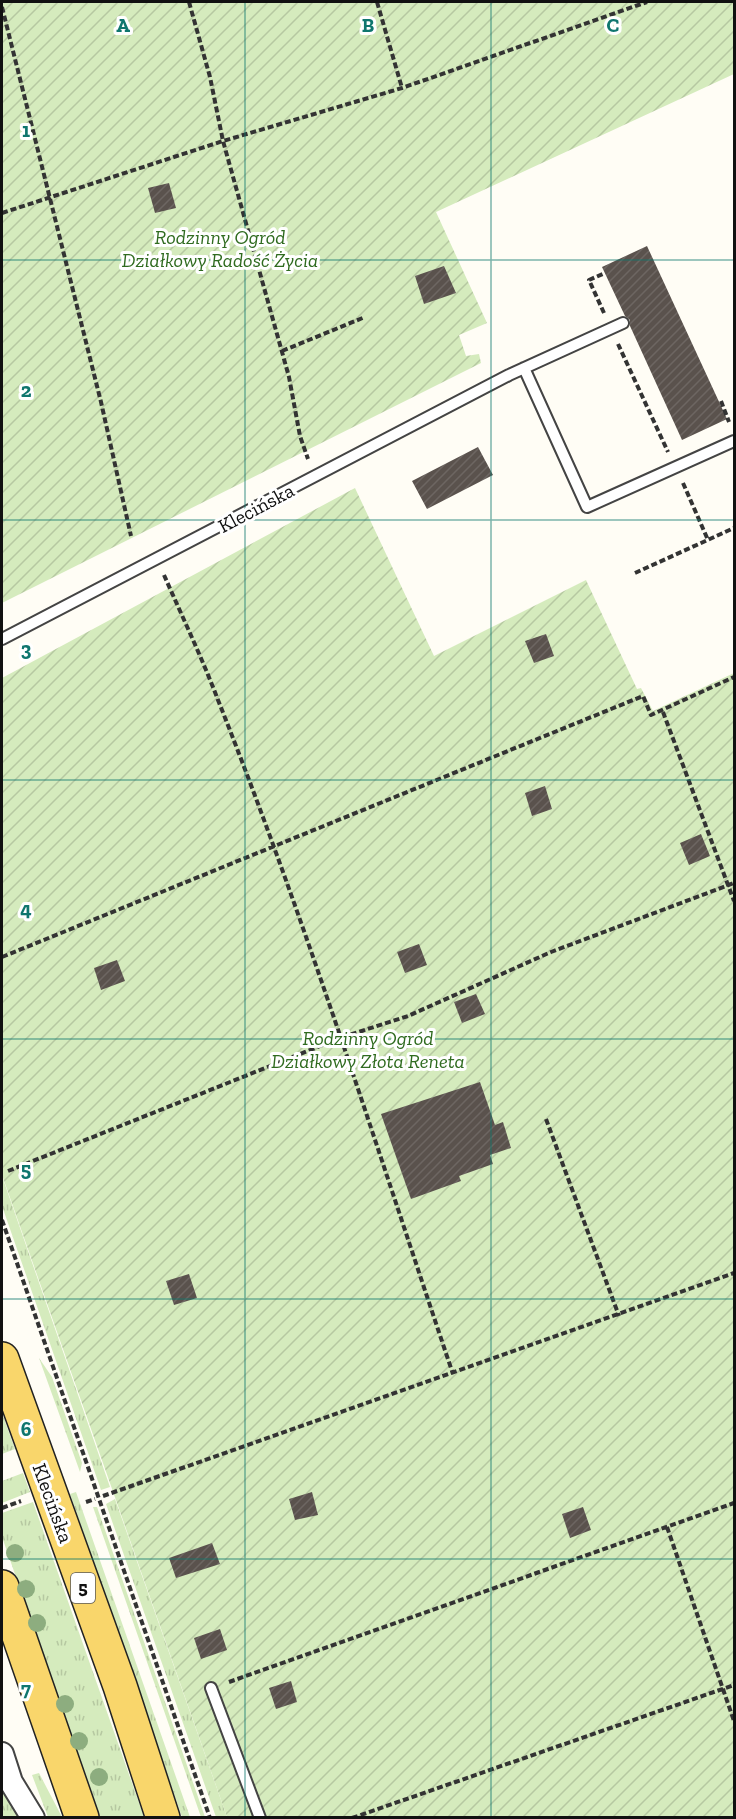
<svg xmlns="http://www.w3.org/2000/svg" width="736" height="1819" viewBox="0 0 736 1819" font-family="'Zilla Slab',serif">
  <defs>
    <pattern id="grass-tufts" width="24" height="20" patternUnits="userSpaceOnUse" patternTransform="scale(1.5)"><rect width="24" height="20" fill="#d5ebbd"/><path d="M3 7l-1-3M5 7V3M7 7l1-3M15 17l-1-3M17 17v-4M19 17l1-3" fill="none" stroke="#b6c8a1"/></pattern>
    <pattern id="garden-furrows" width="10" height="10" patternUnits="userSpaceOnUse" patternTransform="scale(1.5)"><rect width="10" height="10" fill="#d5ebbd"/><path d="M-1 1l2-2M0 10L10 0M9 11l2-2" fill="none" stroke="#b6c8a1"/></pattern>
    <pattern id="building-hatch" width="6" height="6" patternUnits="userSpaceOnUse" patternTransform="scale(1.5)"><rect width="6" height="6" fill="#5a524d"/><path d="M-1 1l2-2M0 6l6-6M5 7l2-2" fill="none" stroke="#6d6662"/></pattern>
  </defs>
  <rect width="100%" height="100%" fill="#fffdf5"/>
  <!-- grass -->
  <path fill="url(#grass-tufts)" d="M2,1176L110,1487L101,1490L2,1206Z
    M39,1358L52,1377L82,1463L80,1472Z
    M2,1413L15,1449L2,1454Z
    M23,1473L30,1492L2,1503V1481Z
    M76,1492L190,1817H182L70,1494Z
    M115,1499L227,1817H216L106,1504Z
    M33,1502L144,1817H100L2,1537V1513Z
    M93,1507H97L205,1817H201Z
    M39,1773L62,1817H48L32,1775Z
    M2,1787L21,1817H2Z"/>
  <!-- garden -->
  <path fill="url(#garden-furrows)" d="M2,2H734V74L436,212L487,323L459,335L466,356L479,354L481,363L2,603Z
    M355,488L434,656L586,580L637,689L641,688L653,711L734,673V1817H227L2,1175V678Z"/>
  <!-- building -->
  <path fill="url(#building-hatch)" d="M169,183L176,208L155,213L148,188Z
    M647,246L727,419L682,440L630,326V320L625,316L602,267Z
    M444,266L456,293L424,304L415,276Z
    M478,447L493,475L427,509L412,481Z
    M546,634L554,656L534,663L525,641Z
    M545,786L552,809L532,816L525,793Z
    M701,834L710,856L689,865L680,843Z
    M419,944L427,965L405,973L397,952Z
    M117,960L125,981L101,990L94,968Z
    M476,994L485,1014L462,1023L454,1002Z
    M480,1082L495,1125L503,1122L511,1148L490,1155L493,1164L459,1176L461,1181L411,1199L381,1114Z
    M189,1274L197,1298L174,1305L166,1281Z
    M312,1492L318,1515L295,1520L289,1499Z
    M583,1507L591,1530L570,1538L562,1514Z
    M212,1543L220,1564L176,1578L169,1558Z
    M220,1629L227,1650L201,1659L194,1638Z
    M291,1681L297,1702L276,1709L269,1688Z"/>
  <g fill="none" stroke-linecap="round" stroke-linejoin="round">
    <!-- service casing -->
    <g stroke="#444" stroke-width="14">
      <path id="service" d="M524,368L587,507L734,441
        M2,639L509,375L623,323
        M211,1688L260,1818"/>
    </g>
    <!-- minor casing -->
    <g stroke="#444" stroke-width="26">
      <path id="minor" d="M2,1754L11,1782L33,1818"/>
    </g>
    <!-- primary casing -->
    <g stroke="#222" stroke-width="36">
      <path id="primary" d="M2,1359L120,1686L163,1818
        M2,1587L82,1818"/>
    </g>
    <!-- path -->
    <path stroke="#333" stroke-width="4" stroke-dasharray="6 3" stroke-linecap="butt" d="M189,2L210,77L223,141L289,377L300,436L308,459
      M377,2L402,88
      M2,7L101,402L131,536
      M2,213L223,141L402,88L647,2
      M604,313L589,280L605,273
      M618,344L668,452
      M282,351L365,317
      M721,401L729,422
      M683,483L708,540
      M635,573L734,528
      M164,575C182,616 202,658 218,700C306,921 377,1149 453,1374
      M663,712L734,901
      M2,957L643,696L651,715L734,677
      M546,1119L619,1316
      M8,1171L340,1038L408,1016L551,952L734,883
      M2,1220L210,1818
      M103,1496L734,1273
      M86,1502L95,1499
      M2,1508L21,1501
      M667,1527L734,1721
      M229,1682L734,1503
      M352,1818L734,1685"/>
    <!-- service -->
    <use href="#service" stroke="#fff" stroke-width="10"/>
    <!-- minor -->
    <use href="#minor" stroke="#fff" stroke-width="22"/>
    <!-- primary -->
    <use href="#primary" stroke="#f9d66b" stroke-width="33"/>
  </g>
  <!-- trees -->
  <g fill="#8dad7f">
    <circle cx="15" cy="1553" r="9"/>
    <circle cx="26" cy="1589" r="9"/>
    <circle cx="37" cy="1623" r="9"/>
    <circle cx="65" cy="1704" r="9"/>
    <circle cx="79" cy="1741" r="9"/>
    <circle cx="99" cy="1777" r="9"/>
  </g>
  <!-- grid -->
  <path fill="none" stroke="#0f766e" stroke-width="1.5" stroke-opacity="0.55" d="M245,2V1818M491,2V1818M2,260H734M2,520H734M2,780H734M2,1039H734M2,1299H734M2,1559H734"/>
  <g text-anchor="middle" dominant-baseline="central" stroke-width="6" stroke-linejoin="round" paint-order="stroke">
    <!-- shield labels -->
    <rect fill="#fff" stroke="#585858" stroke-width="1.5" x="71" y="1573" width="24" height="30" rx="4.5"/>
    <g font-size="18" font-weight="bold" fill="#111">
      <text x="83" y="1588">5</text>
    </g>
    <!-- park labels -->
    <g font-size="20" font-style="italic" fill="#2f6b1f" stroke="#fff">
      <text x="220" y="237">Rodzinny Ogród<tspan x="220" dy="23">Działkowy Radość Życia</tspan></text>
      <text x="368" y="1038">Rodzinny Ogród<tspan x="368" dy="23">Działkowy Złota Reneta</tspan></text>
    </g>
    <!-- street labels -->
    <g font-size="20" fill="#111" stroke="#fff">
      <text transform="translate(256 508) rotate(-28)">Klecińska</text>
      <text transform="translate(53 1503) rotate(70)">Klecińska</text>
    </g>
  </g>
  <g font-size="20" text-anchor="middle" font-weight="bold" fill="#0f766e" stroke="#fff" stroke-width="6" stroke-linejoin="round" paint-order="stroke">
    <text x="123" y="32">A</text>
    <text x="368" y="32">B</text>
    <text x="613" y="32">C</text>
    <text x="26" y="137">1</text>
    <text x="26" y="397">2</text>
    <text x="26" y="656">3</text>
    <text x="26" y="916">4</text>
    <text x="26" y="1176">5</text>
    <text x="26" y="1436">6</text>
    <text x="26" y="1696">7</text>
  </g>
  <!-- border -->
  <rect width="736" height="1819" fill="none" stroke="#111111" stroke-width="6"/>
</svg>
